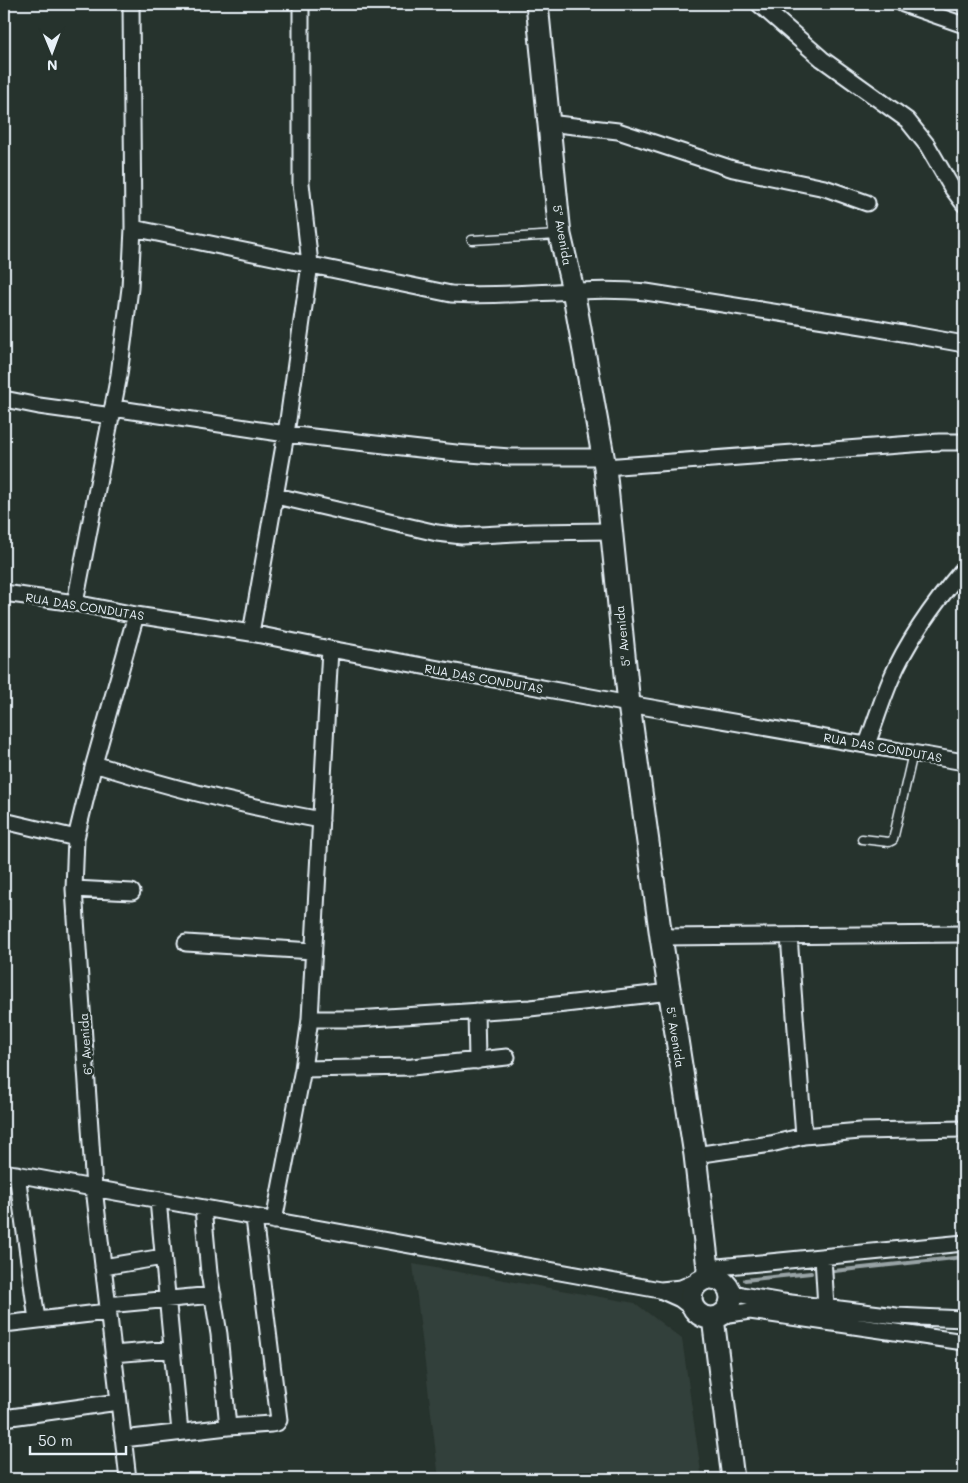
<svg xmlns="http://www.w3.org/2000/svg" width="968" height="1483" viewBox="0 0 968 1483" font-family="Mali,sans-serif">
  <rect width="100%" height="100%" fill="#26332d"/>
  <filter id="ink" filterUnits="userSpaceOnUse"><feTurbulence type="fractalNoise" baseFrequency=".02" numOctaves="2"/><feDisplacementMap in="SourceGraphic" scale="10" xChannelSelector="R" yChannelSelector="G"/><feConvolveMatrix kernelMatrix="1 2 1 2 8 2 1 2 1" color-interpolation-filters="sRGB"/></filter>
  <g filter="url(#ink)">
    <!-- built -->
    <path fill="#333f3a" d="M413,1264L635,1303L682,1339L702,1479H439Z"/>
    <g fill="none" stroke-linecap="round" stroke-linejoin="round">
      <!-- stream -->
      <path stroke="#98a3a5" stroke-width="4" d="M834,1271L964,1257
        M745,1280L811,1273"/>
      <!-- lane casing -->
      <g stroke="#e8f1f8" stroke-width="11">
        <path id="lane" d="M472,240L558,235
          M862,839L889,842L893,840L913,753"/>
      </g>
      <!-- street casing -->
      <g stroke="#e8f1f8" stroke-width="19">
        <path id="street" d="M759,4L822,59L907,120L927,145L952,188L964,204
          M903,4L964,25
          M548,123L618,131L733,169L825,188L867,203
          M133,228L451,294C516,298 581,286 646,292L869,327L964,344
          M4,399L39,406L112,416
          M113,408L286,434L456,453L510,457H603
          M605,467L939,442H964
          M276,496L437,533L462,536L533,532L611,531
          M4,593L75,603L136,615L251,633L330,649L629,704L964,762
          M75,603L119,375L130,288L133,228L131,4
          M251,633L286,434L310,264L301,183V4
          M867,744C875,723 882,700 891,679C908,639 936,601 964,568
          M94,764C168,787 244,806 321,820
          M4,821L76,838
          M74,889L132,892
          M789,936L804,1136
          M661,937L964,934
          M186,943L313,951
          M476,1011L477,1061
          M310,1019H356L530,1008L670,992
          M303,1069L412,1067L507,1057
          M695,1155L771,1144L804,1136L860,1131L964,1129
          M4,1172L660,1290L680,1299L697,1312
          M17,1174L37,1320
          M158,1200L180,1432
          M203,1208L209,1273L219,1334L228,1427
          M274,1221L303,1069L310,1019L330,649
          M823,1257L826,1307
          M103,1267L163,1257
          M708,1268L964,1243
          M728,1287L735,1293L742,1295L783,1302L896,1316L964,1319
          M661,1290L681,1288L700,1280
          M107,1305L213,1295
          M722,1315L750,1311L964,1342
          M4,1324L107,1312
          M113,1354L172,1349
          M4,1418L118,1402
          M123,1439L228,1427L271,1424L277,1423L279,1420L254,1218
          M128,1479L94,1188L74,889L76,838L94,764L136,615"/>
      </g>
      <!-- secondary casing -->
      <g stroke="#e8f1f8" stroke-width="25">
        <path id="secondary" d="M537,4L560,235L573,290L605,467L629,704L661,937L695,1155L708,1268L707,1278
          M691 1298a20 20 0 1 1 40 0a20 20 0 1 1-40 0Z
          M713,1318L733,1479"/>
      </g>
      <!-- lane -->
      <use href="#lane" stroke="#26332d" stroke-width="8"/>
      <!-- street -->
      <use href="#street" stroke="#26332d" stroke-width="15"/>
      <!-- secondary -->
      <use href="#secondary" stroke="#26332d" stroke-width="21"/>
    </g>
  </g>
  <g text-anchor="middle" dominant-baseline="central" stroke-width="5" stroke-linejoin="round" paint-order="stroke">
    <!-- street labels -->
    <g font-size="12" fill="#e8f1f8" stroke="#26332d">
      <text transform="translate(563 235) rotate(80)">5ª Avenida</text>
      <text transform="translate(85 606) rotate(9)">RUA DAS CONDUTAS</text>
      <text transform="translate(622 636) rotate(-96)">5ª Avenida</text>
      <text transform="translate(484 678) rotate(10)">RUA DAS CONDUTAS</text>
      <text transform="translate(883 747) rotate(10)">RUA DAS CONDUTAS</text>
      <text transform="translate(676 1037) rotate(81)">5ª Avenida</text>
      <text transform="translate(85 1044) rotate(-94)">6ª Avenida</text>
    </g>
  </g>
  <!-- margin -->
  <rect width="968" height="1483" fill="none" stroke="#26332d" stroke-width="20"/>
  <rect x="10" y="10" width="948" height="1463" fill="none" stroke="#e8f1f8" stroke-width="2" filter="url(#ink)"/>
  <!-- north arrow -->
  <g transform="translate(52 52) rotate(179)" stroke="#26332d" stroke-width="4" paint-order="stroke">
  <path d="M0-4L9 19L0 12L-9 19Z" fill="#e8f1f8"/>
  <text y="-8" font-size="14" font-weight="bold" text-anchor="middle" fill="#e8f1f8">N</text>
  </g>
  <!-- scale -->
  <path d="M30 1446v8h96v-8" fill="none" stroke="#e8f1f8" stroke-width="2.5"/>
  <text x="38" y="1446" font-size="15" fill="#e8f1f8" stroke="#26332d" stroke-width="4" paint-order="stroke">50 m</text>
</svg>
